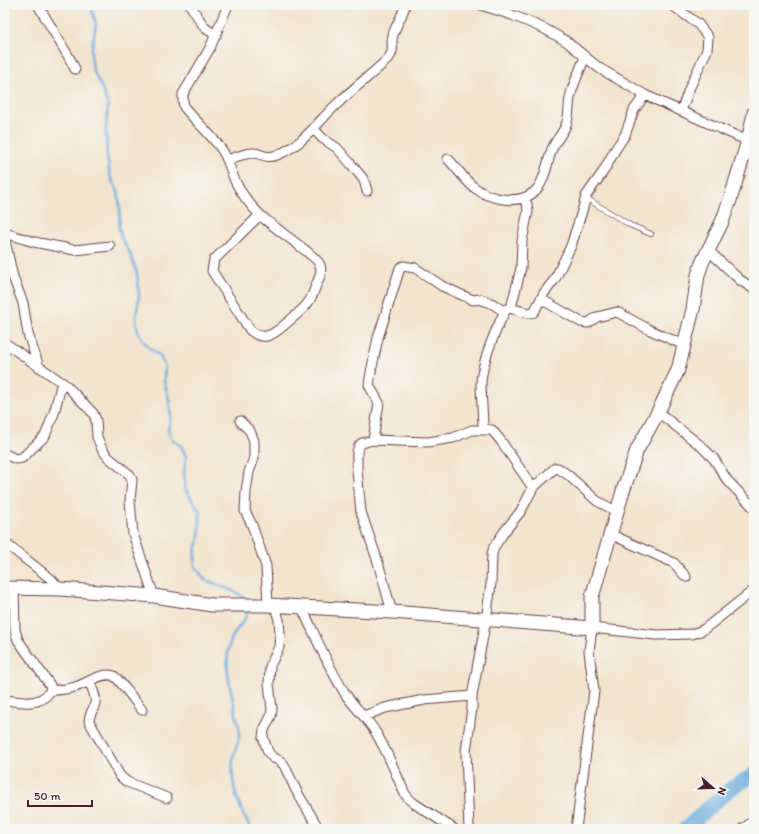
<svg xmlns="http://www.w3.org/2000/svg" width="759" height="834" viewBox="0 0 759 834" font-family="Itim,sans-serif">
  <rect width="100%" height="100%" fill="#f6f6f2"/>
  <filter id="ink" filterUnits="userSpaceOnUse"><feTurbulence type="fractalNoise" baseFrequency=".025" numOctaves="2"/><feDisplacementMap in="SourceGraphic" scale="8" xChannelSelector="R" yChannelSelector="G"/><feConvolveMatrix kernelMatrix="1 2 1 2 8 2 1 2 1" color-interpolation-filters="sRGB"/></filter>
  <filter id="wash" filterUnits="userSpaceOnUse"><feTurbulence type="fractalNoise" baseFrequency=".012" numOctaves="4" result="noise"/><feDisplacementMap in="SourceGraphic" scale="16" xChannelSelector="R" yChannelSelector="G"/><feGaussianBlur stdDeviation="0.9" result="paint"/><feColorMatrix in="noise" values="0 0 0 0 0 0 0 0 0 0 0 0 0 0 0 0 0 1.4 0 .05"/><feComposite in="paint" operator="in"/></filter>
  <g filter="url(#wash)">
    <rect width="100%" height="100%" fill="#f2e4cd"/>
    <g fill="none" stroke-linecap="round" stroke-linejoin="round">
      <!-- stream -->
      <path stroke="#6bacdf" stroke-width="2.5" d="M90,5L96,23L91,53L93,71L102,88L108,106L106,129L107,155L110,176L118,192L120,209L119,228L122,240L130,253L137,273L139,296L136,318L138,332L147,346L160,356L165,367L164,382L169,399L171,417L168,429L171,438L181,446L186,456L184,472L185,489L200,512V522L199,540L195,552V566L205,580L233,591L244,597L246,600
        M249,609C247,621 235,628 231,640C222,664 232,691 236,715C237,721 240,728 240,733C239,742 234,751 233,760C230,785 239,808 251,829"/>
      <!-- river -->
      <path stroke="#6bacdf" stroke-width="15" d="M685,829L730,789L754,775"/>
    </g>
  </g>
  <g filter="url(#ink)">
    <g fill="none" stroke-linecap="round" stroke-linejoin="round">
      <!-- lane casing -->
      <g stroke="#633d43" stroke-width="6">
        <path id="lane" d="M584,199L589,200L630,225L651,234"/>
      </g>
      <!-- street casing -->
      <g stroke="#633d43" stroke-width="11">
        <path id="street" d="M38,5L70,59L75,69
          M190,5L205,28L216,35
          M228,5L210,48L183,94V101L184,107C196,122 211,134 222,150C228,159 231,171 235,181C241,193 250,205 260,215C270,225 318,257 320,265C322,271 320,277 317,283C315,288 313,294 310,300C304,310 291,319 282,327C271,336 263,341 250,330L212,271L214,260L260,215
          M481,5L512,15L545,29L566,41L599,68L645,95L748,141
          M672,5L698,24L708,37L707,50L690,87L681,111
          M314,129L322,138L337,148L351,164L364,180L367,191
          M448,159C457,168 465,181 475,188C489,199 517,205 533,193C545,184 547,162 552,149C556,140 563,133 566,125C570,115 568,104 571,94C574,82 580,70 585,57
          M227,160C236,157 244,153 254,153C263,154 266,159 277,155C304,145 318,121 337,104C354,88 372,74 388,59C396,49 390,45 393,35C395,26 403,16 405,5
          M5,233L34,242L75,250L110,246
          M5,241L13,277L23,303L28,334L39,367
          M709,251L740,280L754,289
          M541,299L581,322L588,323L597,317L617,312L650,330L684,345
          M511,308L521,268L522,241L528,211L527,204L523,198
          M5,343L67,386L93,413L96,420L97,437L102,449L108,457L130,475L132,480L130,501L133,534L154,596
          M658,412L701,446L714,459L727,480L754,508
          M240,421L250,431L254,441V458L249,472L246,491L245,511L252,525L266,566L268,605
          M373,440L379,403L369,385L371,372L378,338L400,268L403,266L415,268L442,286L473,300L480,299L493,304L505,312
          M5,454L16,459L22,458L45,436L47,431L54,413L62,382
          M533,488L501,441L492,430L483,429C483,413 481,398 481,382C483,358 495,331 506,309C516,306 524,316 534,312L544,293L555,279L571,246L583,208L586,196L603,172L615,150L625,135L634,110L645,95
          M610,534L674,563L686,577
          M5,543L51,579L60,589
          M275,606L279,620L280,634L279,647L270,666L269,684L272,709L271,716L264,730L263,737L268,752L273,758L279,760L284,765L297,792L319,829
          M302,608C316,637 328,667 346,695C355,708 368,719 376,733C388,753 396,774 405,794L410,800L415,804L454,829
          M392,612L377,559L361,512L357,470V451L359,446L362,443L373,440L428,442L453,438L472,430H488
          M89,681C91,687 97,696 95,703C94,710 89,714 89,721L120,776L127,782L167,798
          M51,690C59,691 67,689 75,687C86,684 103,671 114,676C119,679 137,704 142,710
          M5,700C22,702 40,707 51,690L50,685L18,640L15,630L14,588
          M364,716L385,708L424,700L472,696
          M469,829L466,751L472,708V696L486,620L491,584L492,554L494,547L504,532L521,511L533,488L555,468H558L568,475L597,501L616,511
          M576,829L594,691L589,651L592,628L656,635L692,634L703,630L754,590
          M742,829L754,821"/>
      </g>
      <!-- secondary casing -->
      <g stroke="#633d43" stroke-width="15">
        <path id="secondary" d="M5,588L60,589L154,596L212,605H268L392,612L592,628V597L623,491L637,450L658,412L678,370L693,309L698,275L702,263L722,222L730,200L748,141L754,113"/>
      </g>
      <!-- lane -->
      <use href="#lane" stroke="#fff" stroke-width="4.5"/>
      <!-- street -->
      <use href="#street" stroke="#fff" stroke-width="9"/>
      <!-- secondary -->
      <use href="#secondary" stroke="#fff" stroke-width="13"/>
    </g>
  </g>
  <!-- margin -->
  <rect width="759" height="834" fill="none" stroke="#f6f6f2" stroke-width="20"/>
  <!-- north arrow -->
  <g transform="translate(713 788) rotate(110)" stroke="#f6f6f2" stroke-width="3" paint-order="stroke">
  <path d="M0-3L7 15L0 10L-7 15Z" fill="#4a1f2b"/>
  <text y="-6" font-size="11" font-weight="bold" text-anchor="middle" fill="#4a1f2b">N</text>
  </g>
  <!-- scale -->
  <path d="M28 800v6h64v-6" fill="none" stroke="#4a1f2b" stroke-width="2"/>
  <text x="34" y="800" font-size="12" fill="#4a1f2b" stroke="#f6f6f2" stroke-width="3" paint-order="stroke">50 m</text>
</svg>
